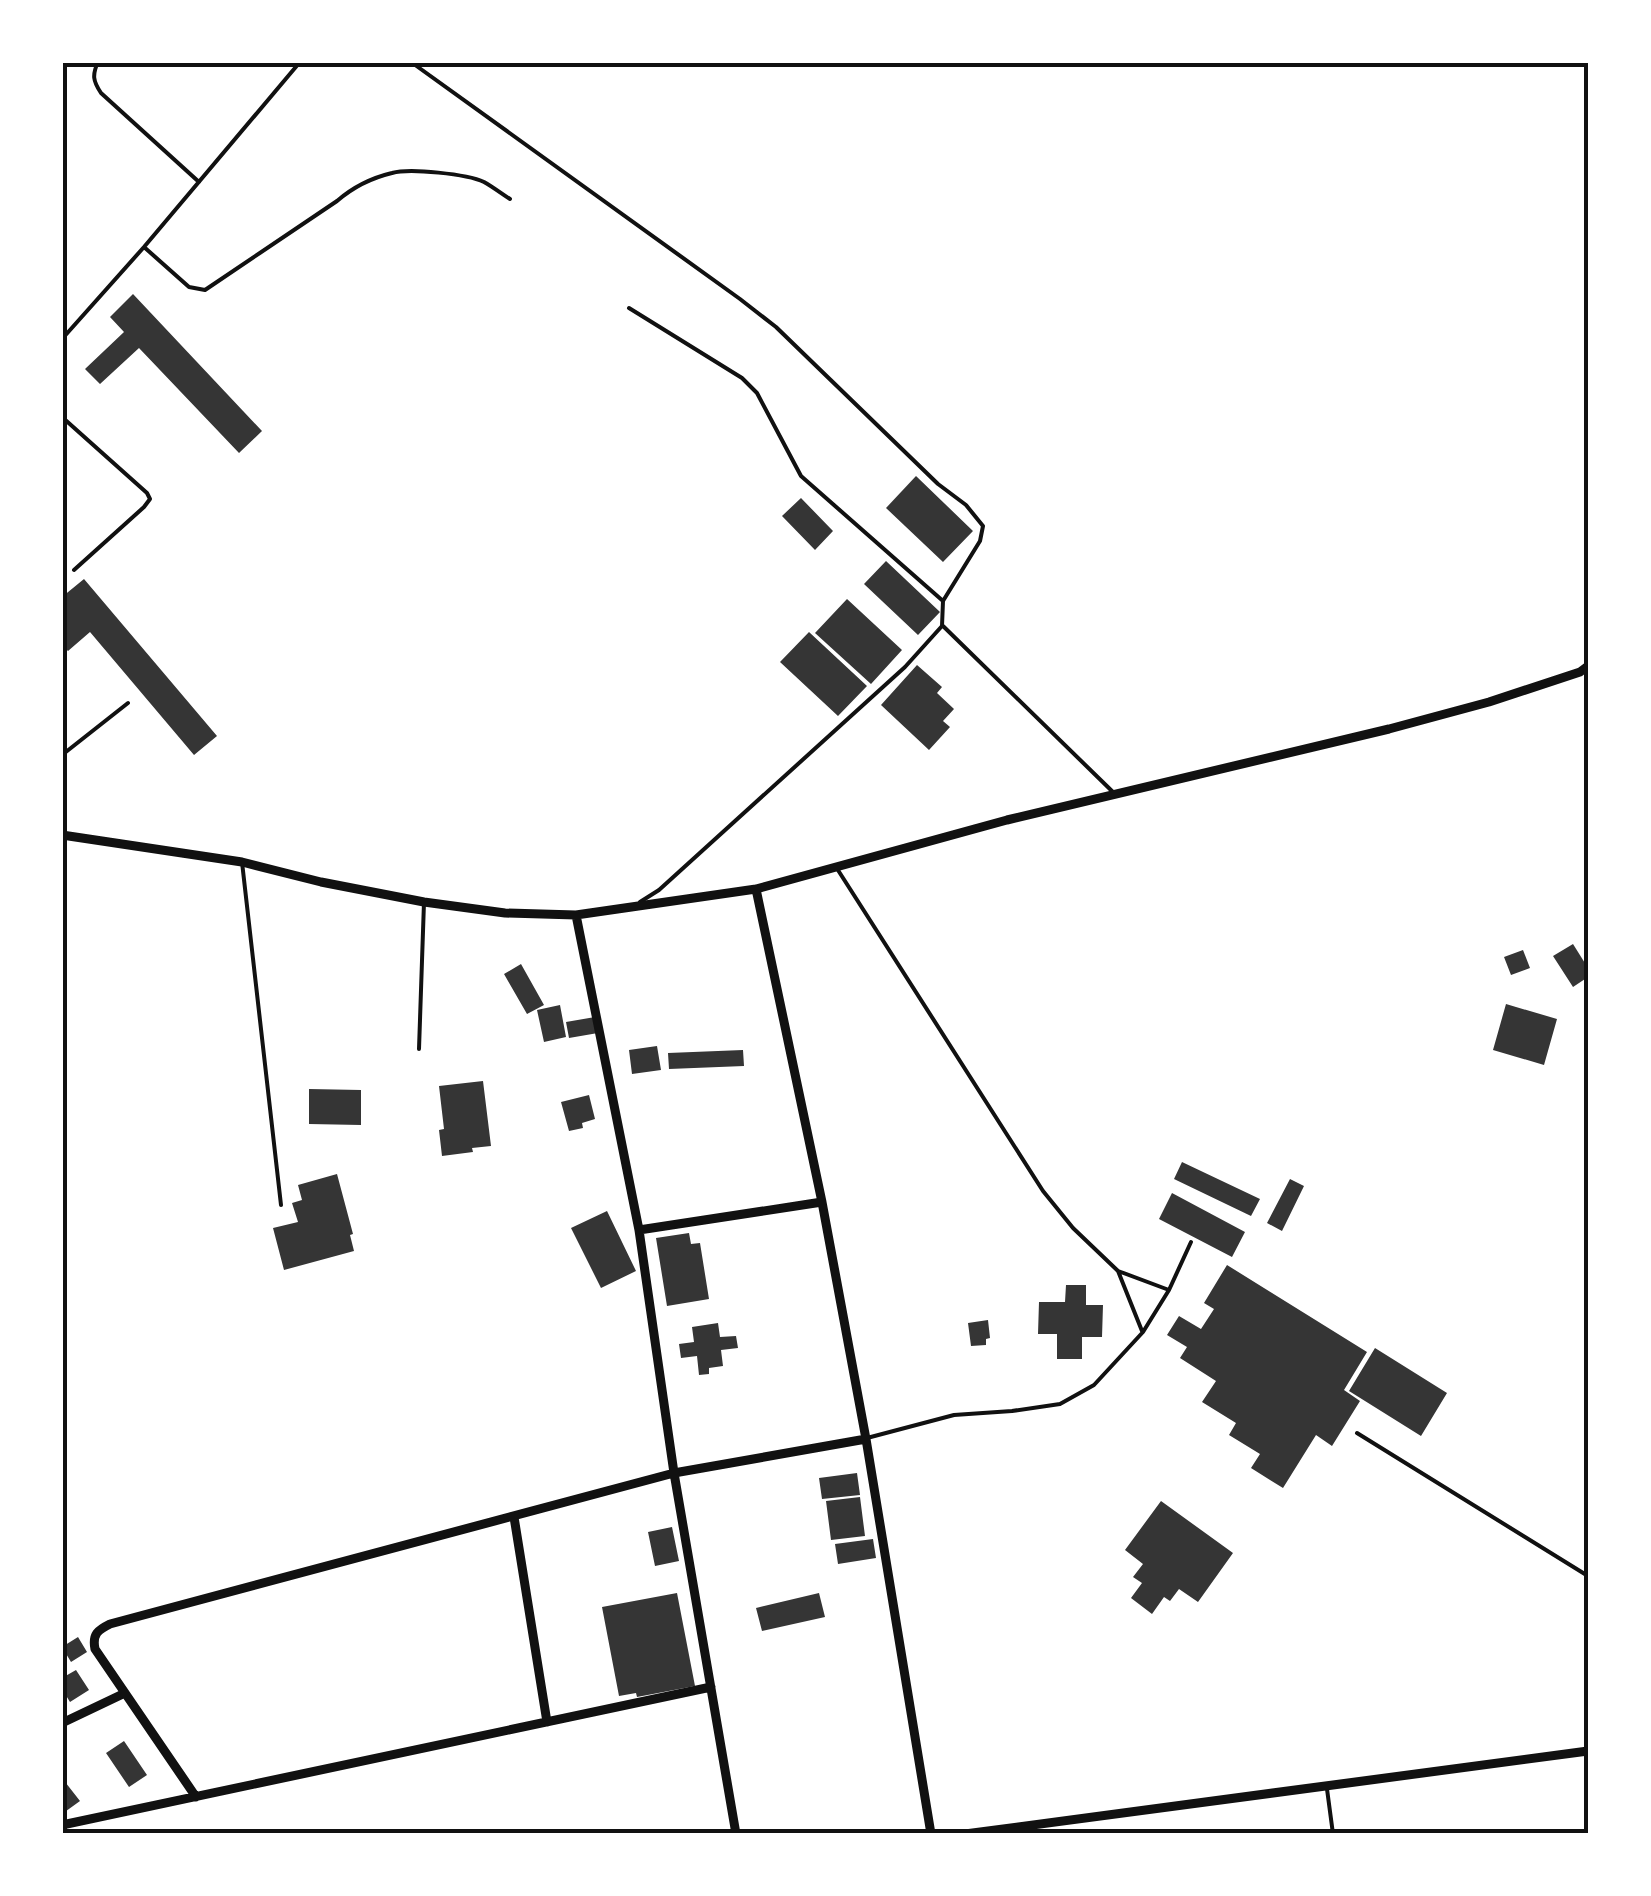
<svg xmlns="http://www.w3.org/2000/svg" width="1651" height="1896" viewBox="0 0 1651 1896" font-family="'Space Grotesk',sans-serif">
  <rect width="100%" height="100%" fill="#fff"/>
  <!-- building -->
  <path fill="#353535" d="M133,294L262,431L239,453L139,348L100,384L85,369L124,332L110,317Z
    M916,476L973,531L943,562L886,508Z
    M801,498L833,531L815,550L782,516Z
    M886,561L940,612L918,635L864,584Z
    M84,579L217,736L194,755L90,632L68,651L62,645V597Z
    M847,599L902,650L871,684L815,633Z
    M809,632L867,686L838,716L780,662Z
    M917,665L942,687L937,693L954,709L943,721L950,727L929,750L881,705Z
    M1573,944L1588,968V977L1573,987L1553,956Z
    M1523,950L1530,968L1511,975L1504,957Z
    M521,964L544,1005L527,1014L504,974Z
    M1506,1004L1557,1019L1544,1065L1493,1050Z
    M560,1005L566,1037L544,1042L537,1010Z
    M595,1017L598,1033L569,1038L566,1022Z
    M657,1046L661,1070L632,1074L629,1050Z
    M743,1050L744,1066L669,1069L668,1053Z
    M483,1081L491,1146L472,1148L473,1152L442,1156L439,1130L444,1129L439,1086Z
    M309,1089L361,1090V1125L309,1124Z
    M589,1095L595,1119L582,1123L583,1128L569,1131L561,1102Z
    M1182,1162L1260,1199L1251,1216L1174,1179Z
    M337,1174L353,1234L350,1235L354,1251L284,1270L273,1228L298,1222L292,1203L302,1200L298,1185Z
    M1290,1179L1304,1186L1282,1231L1267,1223Z
    M1172,1193L1245,1232L1232,1257L1159,1219Z
    M607,1211L636,1271L601,1288L571,1228Z
    M689,1233L691,1244L700,1243L709,1299L667,1306L656,1238Z
    M1227,1265L1367,1352L1344,1390L1360,1401L1332,1446L1316,1435L1283,1488L1251,1468L1260,1454L1229,1435L1236,1423L1202,1402L1216,1381L1180,1358L1187,1347L1167,1335L1179,1316L1201,1329L1214,1309L1204,1303Z
    M1066,1285H1086V1305H1103L1102,1337H1082V1359H1057V1334H1038L1039,1302H1065Z
    M988,1320L990,1338L986,1339V1345L971,1346L968,1323Z
    M718,1323L720,1337L736,1336L738,1348L721,1350L723,1366L709,1368V1374L699,1375L697,1356L681,1358L679,1344L694,1342L692,1327Z
    M1375,1348L1447,1393L1421,1436L1349,1391Z
    M857,1473L860,1495L822,1499L819,1478Z
    M860,1497L865,1536L831,1540L826,1501Z
    M1161,1501L1233,1553L1198,1602L1179,1589L1170,1601L1164,1597L1152,1614L1131,1598L1142,1583L1133,1577L1143,1564L1125,1550Z
    M672,1527L679,1561L655,1566L648,1532Z
    M873,1539L876,1558L838,1564L835,1544Z
    M677,1593L695,1686L637,1697L636,1693L619,1696L602,1607Z
    M819,1593L825,1617L762,1631L756,1608Z
    M78,1637L87,1652L71,1662L62,1647Z
    M76,1670L89,1690L70,1702L62,1689V1678Z
    M124,1741L147,1775L129,1787L106,1753Z
    M62,1778L80,1801L62,1814Z"/>
  <g fill="none" stroke-linecap="round" stroke-linejoin="round">
    <!-- service -->
    <path stroke="#111" stroke-width="4" d="M98,62C92,75 93,81 101,93L199,182
      M411,62L740,299L776,327L938,484L966,505L983,526L980,541L943,601
      M144,247L189,287L205,290L337,201C352,188 371,178 392,173C410,168 467,174 484,182C493,187 502,194 510,199
      M629,308L742,378L757,393L801,476L943,601L942,626L905,667L659,890L640,902
      M62,339L144,247L300,62
      M62,417L147,493L150,499L144,507L74,570
      M943,626L1115,794
      M62,755L128,703
      M242,862L281,1205
      M836,867L1043,1191L1073,1228L1118,1271L1169,1290
      M419,1049L424,902
      M1118,1271L1142,1331
      M1357,1433L1588,1576
      M867,1438L954,1415L1012,1411L1060,1404L1094,1385L1143,1332L1169,1290L1191,1242
      M1327,1789L1333,1834"/>
    <!-- minor -->
    <path stroke="#111" stroke-width="9" d="M62,835L242,862L321,882L424,902L505,913L576,915L756,889L1007,820L1389,729L1489,702L1580,672L1588,666
      M756,889L822,1202L866,1439L931,1834
      M576,915L639,1230L674,1473L736,1834
      M639,1230L822,1202
      M514,1517L547,1722
      M62,1723L125,1693
      M196,1797L95,1649C92,1634 98,1630 110,1624L674,1473L866,1439
      M62,1825L711,1687
      M965,1834L1588,1751"/>
  </g>
  <!-- border -->
  <rect width="1651" height="1896" fill="none" stroke="#ffffff" stroke-width="130"/>
  <rect x="65" y="65" width="1521" height="1766" fill="none" stroke="#111" stroke-width="4"/>
</svg>
